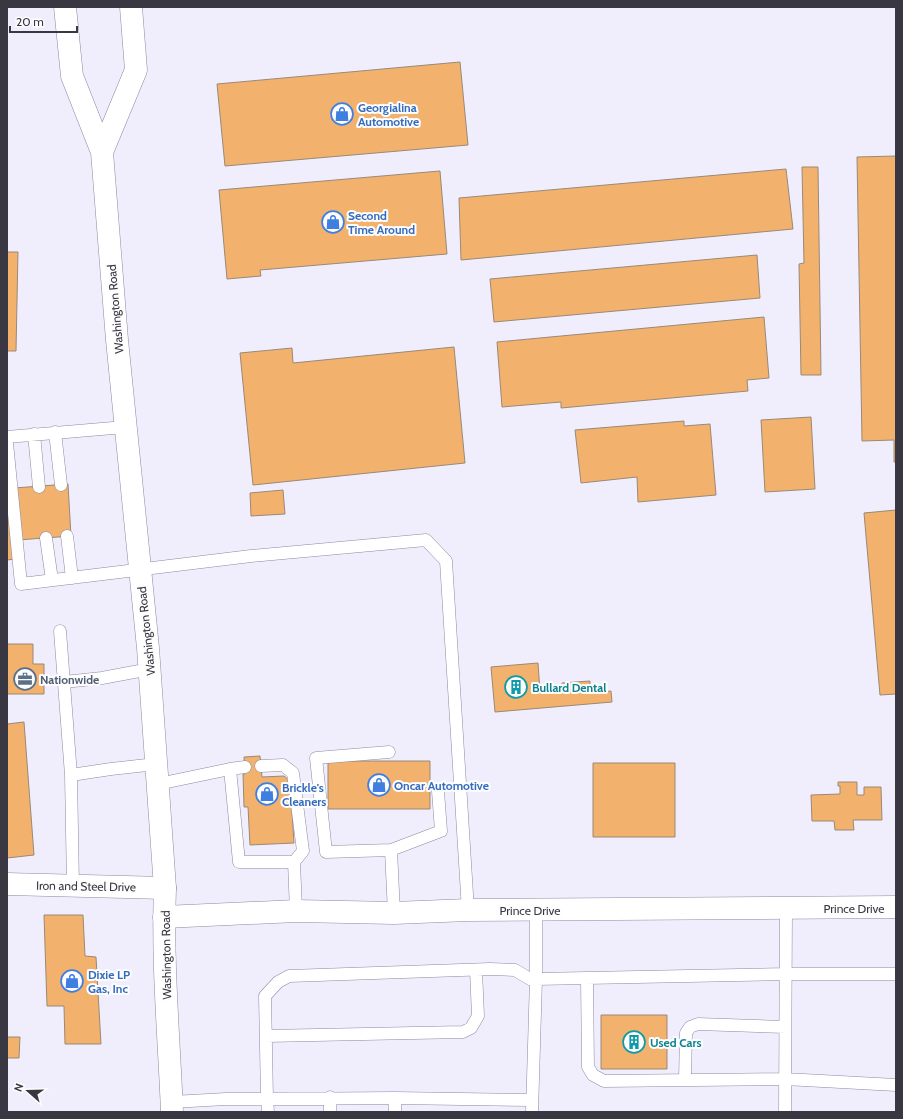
<svg xmlns="http://www.w3.org/2000/svg" width="903" height="1119" viewBox="0 0 903 1119" font-family="Cabin,sans-serif">
  <rect width="100%" height="100%" fill="#f0eefd"/>
  <!-- building -->
  <path fill="#f2b26d" stroke="#9a8876" d="M460,62L468,145L225,166L217,84Z
    M896,156V462H894V440L862,441L857,157Z
    M802,167H818L821,375H801L799,264L804,263Z
    M786,169L793,229L461,260L459,198Z
    M440,171L447,254L260,270L261,276L227,279L219,190Z
    M7,252H18L16,351H7Z
    M757,255L760,298L494,322L490,279Z
    M764,317L769,378L747,380L748,391L561,408V402L502,407L497,342Z
    M454,347L465,463L253,485L240,353L292,348L293,363Z
    M811,417L815,489L765,492L761,420Z
    M684,421V426L710,424L716,495L638,502L637,477L581,483L575,430Z
    M68,484L71,536L18,540L14,488Z
    M283,490L285,514L251,516L250,493Z
    M7,492L15,559L7,560Z
    M896,510V694L880,695L864,513Z
    M7,644H33V664H44V694H7Z
    M538,663L540,692L562,691V683L590,681V693L611,691L612,702L495,712L491,667Z
    M24,722L34,855L7,858V724Z
    M260,756L262,777L284,776L290,781L294,843L250,845L248,807H244L243,774H245L244,757Z
    M328,761H430V809H328Z
    M593,763H675V837H593Z
    M838,782H857V795H864V787H881L882,820H853L854,830H835L834,821H812L811,795L840,794V786H838Z
    M44,915H83L85,956L96,957L101,1044H65L64,1006H47Z
    M601,1015H667V1069H601Z
    M7,1037H20L19,1058H7Z"/>
  <g fill="none" stroke-linecap="round" stroke-linejoin="round">
    <!-- lane casing -->
    <g stroke="#8d89a1" stroke-width="13">
      <path id="lane" d="M55,432L61,485
        M34,434L39,487
        M7,437L125,427
        M7,443L21,584L251,556L426,540L446,561L468,910
        M67,536L72,578
        M46,538L52,580
        M60,631L71,775L111,769L156,764
        M64,682L102,678L150,669
        M389,752L316,758L326,852L391,850L394,913
        M261,766L283,765L293,773L303,851L294,862
        M230,769L245,767
        M71,775L73,886
        M158,784L230,769L239,862H294L296,911
        M391,850L441,831L438,791
        M587,978L588,1067L593,1075L604,1081L785,1079L896,1085
        M266,1036L463,1032L471,1028L478,1016L476,970
        M685,1080L686,1033L690,1027L698,1024L785,1027
        M330,1097V1112
        M395,1098L531,1100
        M172,1102L226,1099H267L265,996L278,982L289,976L490,969L515,970L530,979H536L786,974H896
        M268,1112L267,1099L395,1098V1112
        M532,1112L536,979V910
        M785,1112L786,908"/>
    </g>
    <!-- street casing -->
    <g stroke="#8d89a1" stroke-width="23">
      <path id="street" d="M7,884L165,888
        M164,917L296,911L394,913L468,910L896,907"/>
    </g>
    <!-- primary casing -->
    <g stroke="#8d89a1" stroke-width="23">
      <path id="primary" d="M65,7L72,76L102,152L117,340L148,648L165,888C162,963 169,1038 172,1112
        M102,152L136,70L131,7"/>
    </g>
    <!-- lane -->
    <use href="#lane" stroke="#fff" stroke-width="12"/>
    <!-- street -->
    <use href="#street" stroke="#fff" stroke-width="22"/>
    <!-- primary -->
    <use href="#primary" stroke="#fff" stroke-width="22"/>
  </g>
  <!-- icons -->
  <defs>
    <g id="shop-ring" transform="scale(1.15)"><circle r="9.5" fill="#fdfdfd" stroke="#3f7fe0" stroke-width="1.5"/><path d="M-5-2.5h2.3a2.7 3.5 0 0 1 5.4 0H5L5.5 6h-11ZM-1.5-2.5h3a1.5 2.3 0 0 0-3 0Z" fill="#3f7fe0"/></g>
    <g id="office-ring" transform="scale(1.15)"><circle r="9.5" fill="#fdfdfd" stroke="#5c6f8a" stroke-width="1.5"/><path d="M-6-3h4V-5.5h4V-3h4V5H-6ZM-1-4.5V-3h2v-1.5ZM-6 0V1H6V0Z" fill="#5c6f8a"/></g>
    <g id="building-ring" transform="scale(1.15)"><circle r="9.5" fill="#fdfdfd" stroke="#0f9aa8" stroke-width="1.5"/><path d="M-4-6H4V6H1V3H-1V6H-4ZM-2.5-4.3h1.7v1.8h-1.7ZM.8-4.3h1.7v1.8H.8ZM-2.5-1h1.7V.8h-1.7ZM.8-1h1.7V.8H.8Z" fill="#0f9aa8"/></g>
  </defs>
  <g fill-rule="evenodd">
    <use href="#shop-ring" x="342" y="114"/>
    <use href="#shop-ring" x="333" y="222"/>
    <use href="#office-ring" x="25" y="679"/>
    <use href="#building-ring" x="516" y="687"/>
    <use href="#shop-ring" x="379" y="785"/>
    <use href="#shop-ring" x="267" y="794"/>
    <use href="#shop-ring" x="72" y="981"/>
    <use href="#building-ring" x="634" y="1042"/>
  </g>
  <g text-anchor="middle" dominant-baseline="central" stroke-width="4" stroke-linejoin="round" paint-order="stroke">
    <!-- shop labels -->
    <g font-size="12" font-weight="bold" fill="#366cbe" stroke="#fdfdfd" text-anchor="start">
      <text x="358" y="107">Georgialina<tspan x="358" dy="14">Automotive</tspan></text>
      <text x="348" y="215">Second<tspan x="348" dy="14">Time Around</tspan></text>
      <text x="394" y="785">Oncar Automotive</text>
      <text x="282" y="787">Brickle's<tspan x="282" dy="14">Cleaners</tspan></text>
      <text x="88" y="974">Dixie LP<tspan x="88" dy="14">Gas, Inc</tspan></text>
    </g>
    <!-- street labels -->
    <g font-size="12" fill="#393741" stroke="#fdfdfd">
      <text transform="translate(115 309) rotate(-95)">Washington Road</text>
      <text transform="translate(146 631) rotate(-96)">Washington Road</text>
      <text transform="translate(86 886) rotate(1)">Iron and Steel Drive</text>
      <text x="854" y="908">Prince Drive</text>
      <text x="530" y="910">Prince Drive</text>
      <text transform="translate(166 955) rotate(-91)">Washington Road</text>
    </g>
    <!-- service labels -->
    <g font-size="12" font-weight="bold" fill="#4e5e75" stroke="#fdfdfd" text-anchor="start">
      <text x="40" y="679">Nationwide</text>
    </g>
    <!-- culture labels -->
    <g font-size="12" font-weight="bold" fill="#0d838f" stroke="#fdfdfd" text-anchor="start">
      <text x="532" y="687">Bullard Dental</text>
      <text x="650" y="1042">Used Cars</text>
    </g>
  </g>
  <!-- border -->
  <rect width="903" height="1119" fill="none" stroke="#393741" stroke-width="16"/>
  <!-- north arrow -->
  <g transform="translate(28 1091) rotate(290)" stroke="#fdfdfd" stroke-width="3" paint-order="stroke">
  <path d="M0-3L7 15L0 10L-7 15Z" fill="#393741"/>
  <text y="-6" font-size="11" font-weight="bold" text-anchor="middle" fill="#393741">N</text>
  </g>
  <!-- scale -->
  <path d="M10 26v6h67v-6" fill="none" stroke="#393741" stroke-width="2"/>
  <text x="16" y="26" font-size="12" fill="#393741" stroke="#fdfdfd" stroke-width="3" paint-order="stroke">20 m</text>
</svg>
